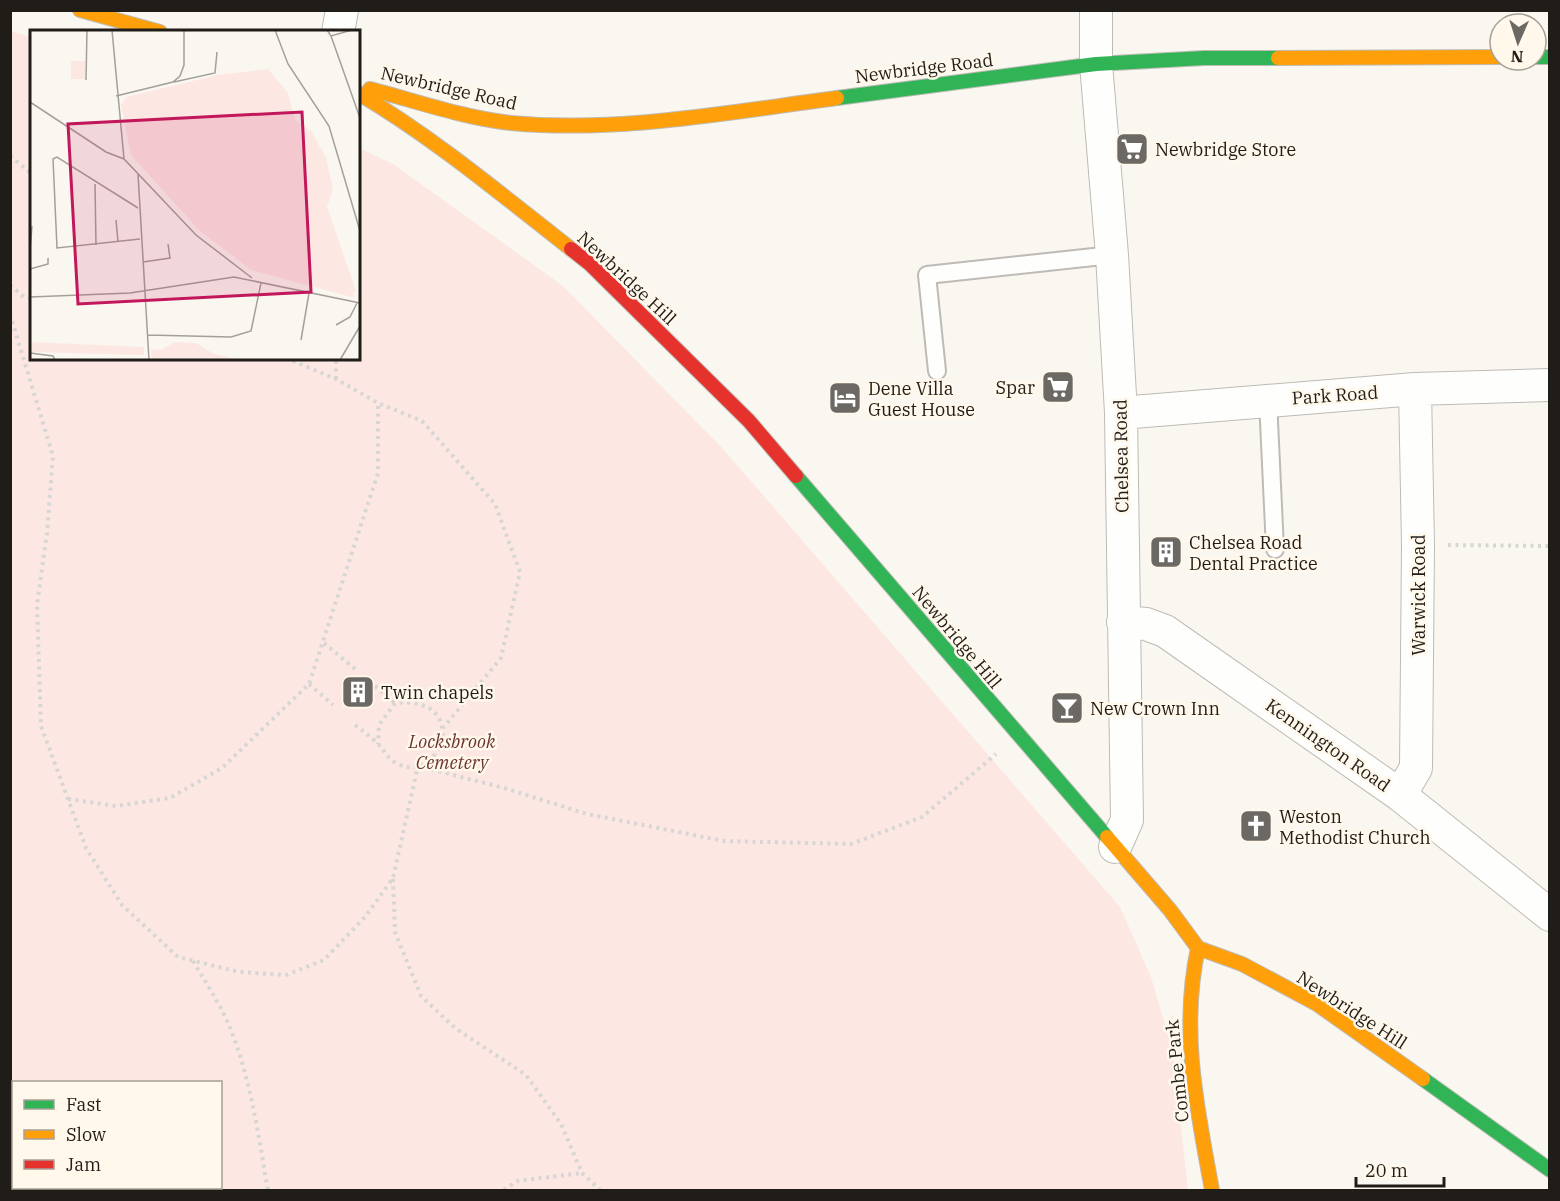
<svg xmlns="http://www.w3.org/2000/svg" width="1560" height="1201" viewBox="0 0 1560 1201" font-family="'IBM Plex Serif',serif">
  <rect width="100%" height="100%" fill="#faf7f0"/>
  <!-- green -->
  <path fill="#fce7e3" d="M10,31L31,37L32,358H358L359,148L393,164L563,286L723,449L1120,907L1151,977L1173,1052L1188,1190H55L54,1188H220V1082H14L13,1125L11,1123Z"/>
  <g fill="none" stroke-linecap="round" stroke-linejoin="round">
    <!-- lane casing -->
    <g stroke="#bebbb6" stroke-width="20">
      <path id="lane" d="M937,371L927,275L1112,255
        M1268,400L1275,549"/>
    </g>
    <!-- street casing -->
    <g stroke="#bebbb6" stroke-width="34">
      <path id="street" d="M1096,10V64L1112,255L1121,413L1127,820L1115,847
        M338,32L342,10
        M1121,413L1415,389L1550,385
        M1123,622L1146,624L1165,631L1400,795L1550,915
        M1400,795L1416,768L1418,545L1415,389"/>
    </g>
    <!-- fast casing -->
    <g stroke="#bebbb6" stroke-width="16">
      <path id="fast" d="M1536,57H1550
        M837,98L1096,64L1204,58H1278
        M796,476L1107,837
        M1423,1079L1550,1170"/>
    </g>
    <!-- slow casing -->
    <g stroke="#bebbb6" stroke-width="16">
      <path id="slow" d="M80,10L160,32
        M1278,58L1500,57
        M370,89C416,101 464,118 511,123C620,133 730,112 837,98
        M358,93C434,138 502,195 571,249
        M1107,837L1170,910L1198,948L1242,964L1317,1004L1423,1079
        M1198,948C1180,1031 1197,1108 1212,1190"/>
    </g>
    <!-- jam casing -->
    <g stroke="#bebbb6" stroke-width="16">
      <path id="jam" d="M571,249L590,264L749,421L796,476"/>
    </g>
    <!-- path -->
    <path stroke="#d7d6d4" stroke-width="4" stroke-dasharray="3 4.5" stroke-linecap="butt" d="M10,156L32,174
      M10,285L24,297L32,299
      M10,314L53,456L47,533L37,605L41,726L86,848L122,905L178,957L239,972L286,975L324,960L365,917L393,878L418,766L504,788L587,814L724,841L851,844L922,817L996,754
      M286,358L336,379L378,403L422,421L495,504L520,572L501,658L443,728
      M336,379V358
      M1448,545L1550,546
      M324,643L355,669
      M309,684L333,705
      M375,686L395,703
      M355,725C363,731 370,736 377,743C384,749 387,758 396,763C440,788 474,695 395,703L379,725L378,744
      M68,799L116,806L170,798L222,768L309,684L378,473V403
      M393,879L395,932L421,996L455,1028L526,1075L561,1124L582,1173L600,1190
      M193,961C208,986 224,1010 234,1038C252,1087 259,1140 268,1190
      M504,1190L517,1181L582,1173"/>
    <!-- lane -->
    <use href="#lane" stroke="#fefefd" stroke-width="16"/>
    <!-- street -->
    <use href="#street" stroke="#fefefd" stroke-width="32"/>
    <!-- fast -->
    <use href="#fast" stroke="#30b455" stroke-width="14"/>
    <!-- slow -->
    <use href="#slow" stroke="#ff9f0a" stroke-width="14"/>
    <!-- jam -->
    <use href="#jam" stroke="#e5322d" stroke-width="14"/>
  </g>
  <!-- icons -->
  <defs>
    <g id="supermarket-square" transform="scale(1.725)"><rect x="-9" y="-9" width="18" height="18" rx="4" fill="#6c6964" stroke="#fff8eb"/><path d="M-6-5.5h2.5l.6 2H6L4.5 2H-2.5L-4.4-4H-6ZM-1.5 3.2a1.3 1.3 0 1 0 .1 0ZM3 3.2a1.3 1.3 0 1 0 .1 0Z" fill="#fff"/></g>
    <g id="hotel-square" transform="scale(1.725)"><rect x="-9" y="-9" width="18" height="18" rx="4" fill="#6c6964" stroke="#fff8eb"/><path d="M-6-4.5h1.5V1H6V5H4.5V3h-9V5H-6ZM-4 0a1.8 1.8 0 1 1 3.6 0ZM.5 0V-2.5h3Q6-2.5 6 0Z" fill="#fff"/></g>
    <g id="building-square" transform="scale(1.725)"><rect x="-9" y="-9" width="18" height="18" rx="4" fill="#6c6964" stroke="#fff8eb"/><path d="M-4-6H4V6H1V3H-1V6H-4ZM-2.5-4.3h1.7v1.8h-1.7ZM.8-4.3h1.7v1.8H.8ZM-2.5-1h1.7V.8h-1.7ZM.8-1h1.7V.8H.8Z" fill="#fff"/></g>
    <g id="bar-square" transform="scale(1.725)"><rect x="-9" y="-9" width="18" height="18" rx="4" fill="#6c6964" stroke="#fff8eb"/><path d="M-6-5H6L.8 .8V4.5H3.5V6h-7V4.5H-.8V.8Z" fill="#fff"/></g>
    <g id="church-square" transform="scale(1.725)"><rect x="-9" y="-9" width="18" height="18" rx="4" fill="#6c6964" stroke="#fff8eb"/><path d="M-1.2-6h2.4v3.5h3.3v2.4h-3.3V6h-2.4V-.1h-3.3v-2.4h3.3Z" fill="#fff"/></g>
  </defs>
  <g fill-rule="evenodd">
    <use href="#supermarket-square" x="1132" y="149"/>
    <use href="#supermarket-square" x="1058" y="387"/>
    <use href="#hotel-square" x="845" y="398"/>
    <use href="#building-square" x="1166" y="552"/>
    <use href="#building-square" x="358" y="692"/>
    <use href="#bar-square" x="1067" y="708"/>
    <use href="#church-square" x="1256" y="826"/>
  </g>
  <g text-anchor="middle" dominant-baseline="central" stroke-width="5" stroke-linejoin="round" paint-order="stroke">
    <!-- street labels -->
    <g font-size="18" fill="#201d19" stroke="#fff8eb">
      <text transform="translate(924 68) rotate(-7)">Newbridge Road</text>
      <text transform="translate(449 88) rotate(13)">Newbridge Road</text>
      <text transform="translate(627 278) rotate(43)">Newbridge Hill</text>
      <text transform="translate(1335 395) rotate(-4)">Park Road</text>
      <text transform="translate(1121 456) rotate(-91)">Chelsea Road</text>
      <text transform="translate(1418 595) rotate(-90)">Warwick Road</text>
      <text transform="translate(957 637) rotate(50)">Newbridge Hill</text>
      <text transform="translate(1328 745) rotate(35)">Kennington Road</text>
      <text transform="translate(1352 1010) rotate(33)">Newbridge Hill</text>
      <text transform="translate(1177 1071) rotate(-96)">Combe Park</text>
    </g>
    <!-- poi labels -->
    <g font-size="18" fill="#201d19" stroke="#fff8eb" text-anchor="start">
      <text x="1155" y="149">Newbridge Store</text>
      <text x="1035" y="387" text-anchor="end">Spar</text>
      <text x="868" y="388">Dene Villa<tspan x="868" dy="21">Guest House</tspan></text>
      <text x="1189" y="542">Chelsea Road<tspan x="1189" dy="21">Dental Practice</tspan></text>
      <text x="381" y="692">Twin chapels</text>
      <text x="1090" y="708">New Crown Inn</text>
      <text x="1279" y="816">Weston<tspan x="1279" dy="21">Methodist Church</tspan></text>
    </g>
    <!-- park labels -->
    <g font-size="18" font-style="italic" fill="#6d3433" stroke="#fff8eb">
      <text x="452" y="741">Locksbrook<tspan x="452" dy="21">Cemetery</tspan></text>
    </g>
  </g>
  <!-- overview -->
  <g transform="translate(30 30)">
    <rect width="330" height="330" fill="#faf7f0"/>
    <path d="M41,31H55V49H41ZM238,39L258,63L265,90L282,102L296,128L303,159L297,177L326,261L323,263L325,268L221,240L169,200L101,125L91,75L96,67L187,45ZM0,312L114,317V325L0,322ZM145,312L166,313L184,324L212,330L122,329L121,319L131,320Z" fill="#fce7e3"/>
    <path fill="none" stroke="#a3a09a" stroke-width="1.5" d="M82,0L94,129M245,0L258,34L299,96L330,201M297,0L301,6L322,0M301,6L330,88M56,50L57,0M144,52L185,43L187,22M86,66L143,52L150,46L154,35V0M0,72L76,122L94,129L166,205L222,248M108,144L119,330M65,154L66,215M108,178L27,127L23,129L27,218L110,209M86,190L88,212M0,220L2,196M113,232L140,228L138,214M0,239L18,234V228M0,267L100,263L204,247L330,273M306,295L320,287L327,273M118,305L201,307L221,301L231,253M271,310L279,263M0,323L23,326L25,330M310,330L330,296"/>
    <path fill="#c2185b" fill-opacity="0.15" stroke="#c2185b" stroke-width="3" d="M272,82L281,262L48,274L38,94Z"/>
    <rect width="330" height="330" fill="none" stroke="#201d19" stroke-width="3"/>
  </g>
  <!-- border -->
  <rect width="1560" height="1201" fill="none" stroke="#201d19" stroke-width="24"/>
  <!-- legend -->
  <rect x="12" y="1081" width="210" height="108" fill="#fff8eb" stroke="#a6a097" stroke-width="1.5"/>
  <rect x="24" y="1100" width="30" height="9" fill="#30b455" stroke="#a6a097" stroke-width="1.5"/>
  <text x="66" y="1111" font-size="18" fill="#201d19">Fast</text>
  <rect x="24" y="1130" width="30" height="9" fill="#ff9f0a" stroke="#a6a097" stroke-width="1.5"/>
  <text x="66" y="1141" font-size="18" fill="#201d19">Slow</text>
  <rect x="24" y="1160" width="30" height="9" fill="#e5322d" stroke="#a6a097" stroke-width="1.5"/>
  <text x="66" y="1171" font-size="18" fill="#201d19">Jam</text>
  <!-- north arrow -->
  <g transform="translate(1518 42) rotate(183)"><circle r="28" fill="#fff8eb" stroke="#a6a097" stroke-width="1.5"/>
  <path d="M0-4.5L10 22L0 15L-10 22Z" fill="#6c6964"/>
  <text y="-9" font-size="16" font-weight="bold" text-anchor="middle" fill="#201d19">N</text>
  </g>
  <!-- scale -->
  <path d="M1356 1177v9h88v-9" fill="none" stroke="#201d19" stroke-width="3"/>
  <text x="1365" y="1177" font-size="18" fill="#201d19" stroke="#fff8eb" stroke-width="4.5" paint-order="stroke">20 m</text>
</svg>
